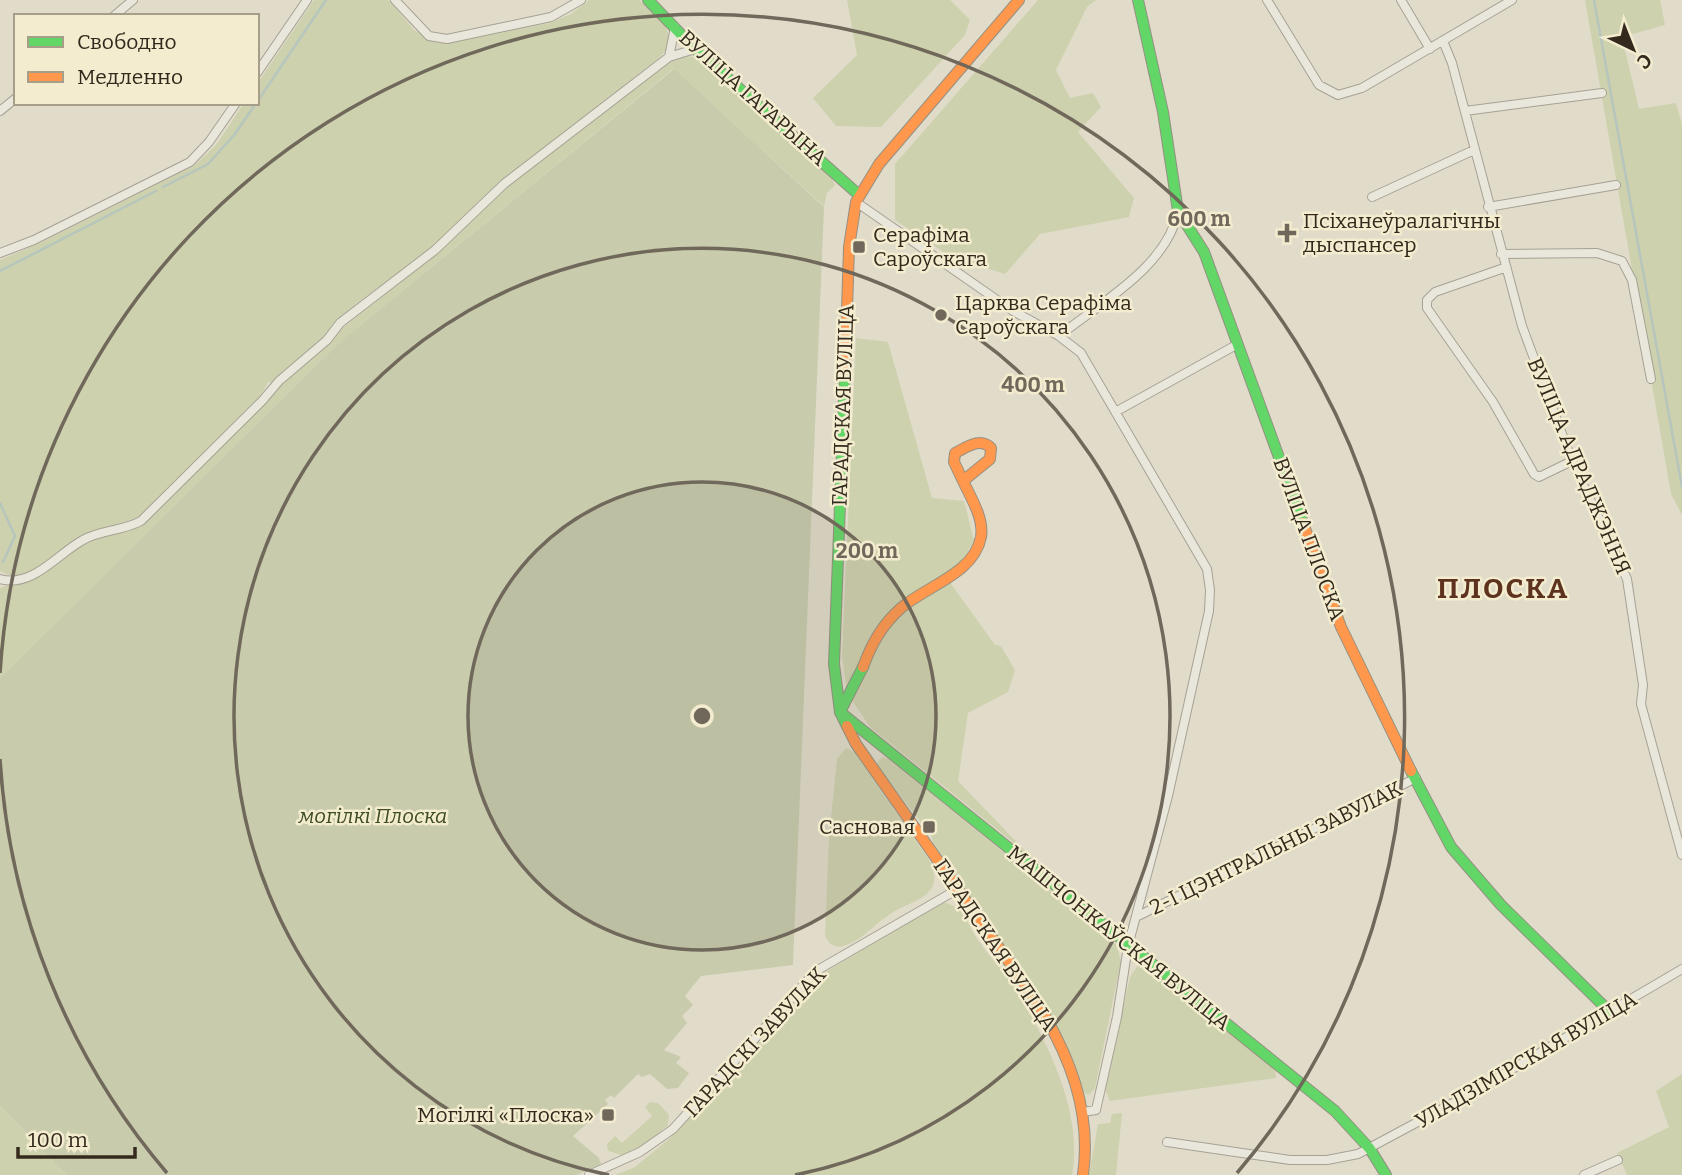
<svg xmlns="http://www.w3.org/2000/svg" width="1682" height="1175" viewBox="0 0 1682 1175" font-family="Bitter,serif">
  <rect width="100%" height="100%" fill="#e1dcca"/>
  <!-- green -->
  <path fill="#cdd1ad" d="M314,0H389L414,30L440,43L550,23L571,14L589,0H639C657,17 684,35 659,58L502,182L431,249L357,303L332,326L336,333L399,284L503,190L668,62L684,56L694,57L831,177L835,185L827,193L824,206L673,69L341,341L0,678V588L48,571L88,541L141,527L277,389L269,381L255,403L139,518C122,525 102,526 86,534C62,544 29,590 0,571V260L40,243L195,165L216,145L244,103H257V84Z
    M847,0H950L970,20L965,35L881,127L836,126L813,98L857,55Z
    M1038,0H1096L1087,7L1056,70L1070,98L1093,93L1101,107L1078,132L1134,198L1129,217L1040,234L1005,274L951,257L895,220V164Z
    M1585,0H1660L1665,25L1622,37L1639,109L1676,103L1682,124V515L1671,494Z
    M856,338L888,342L932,498L964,501L974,541L949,581L995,645L1001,646L1015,670L1008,692L968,713L958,781L1029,855L870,727L847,693L842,655Z
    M846,748L854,752L931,863C946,899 907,901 889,915C872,926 860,943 839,947L830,944L825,936L829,838L837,759Z
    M882,757L889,759L1116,944L1121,961L1095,1088L1089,1095L1084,1093L1064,1043L935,850L931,835L880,770L877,763Z
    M943,902L960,908C966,917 970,927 975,936C989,957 1008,975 1020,997C1050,1047 1083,1115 1072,1175H615L635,1167L669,1139L822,974Z
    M1139,964L1148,966L1275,1069L1276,1078L1110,1101L1105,1089L1130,977Z
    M1682,1074V1175H1627L1617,1153L1669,1127L1656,1091Z
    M650,1102L658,1103L669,1115L668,1125L647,1143L622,1155L608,1151L607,1144L615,1136L622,1143L652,1116L645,1107Z
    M0,1106L5,1112L67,1175H0Z
    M1122,1113L1116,1175H1089L1098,1124L1110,1123L1112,1114Z"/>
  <!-- cemetery -->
  <path fill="#c8cbac" d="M674,69L824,207L793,965L701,976L685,996L693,1005L682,1016L687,1023L664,1050L681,1057L676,1063L689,1073L678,1088L667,1089L650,1074L642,1077L638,1074L614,1098L611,1095L605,1100L608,1104L573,1136L599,1158L601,1164L577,1175H67L0,1106V678L341,341Z"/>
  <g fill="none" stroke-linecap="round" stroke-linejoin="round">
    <!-- stream -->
    <path stroke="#b6c6bd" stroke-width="2.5" d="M1594,0L1682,487
      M257,102L326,0
      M163,187L208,164L235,134L256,103
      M0,271L156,191
      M0,503L15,536L3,562"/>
    <!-- street casing -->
    <g stroke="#a6a194" stroke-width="10">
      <path id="street" d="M395,0L429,36L447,39L551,17L581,0
        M1267,0L1319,85L1338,95L1362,88L1512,0
        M1401,0L1430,49
        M114,16L133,0
        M1443,41L1452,63L1522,326L1572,461L1627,579L1643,685L1641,704L1682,855
        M669,57L675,27
        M257,73L307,0
        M0,111L16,98
        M1465,111L1602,93
        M1372,197L1474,150
        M856,202L1013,311L1059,336L1081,353L1207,569L1210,590L1209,611L1168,796L1128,946L1117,1017L1096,1110L1083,1112
        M1488,207L1616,185
        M0,253L34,240L190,162L209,142L236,103
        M1501,254L1597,253L1622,261L1632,280L1651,379
        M1504,268L1435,292L1427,300V308L1493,402L1534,474L1539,477L1572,461
        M1059,336C1100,303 1168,266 1178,211
        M1117,411L1238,344
        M0,579C33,588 57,554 83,540C100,530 123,531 141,521L262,401L279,381L327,340L340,323L435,250L504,184L669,57L695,49
        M1136,917L1416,778
        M1167,1142L1290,1160H1327L1358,1154L1468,1095L1682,969
        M589,1175L640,1152L673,1129L816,971L958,889
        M1584,1175L1618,1160"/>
    </g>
    <!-- fast casing -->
    <g stroke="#959083" stroke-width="12">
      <path id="fast" d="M648,0L695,49L859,195
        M1138,0L1163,112L1178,211L1204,252L1303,523
        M845,372L834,664L840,712L847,726
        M863,667L840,712L1335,1111L1370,1149L1386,1175
        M1411,771L1451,847L1501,905L1610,1012"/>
    </g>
    <!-- slow casing -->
    <g stroke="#959083" stroke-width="12">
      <path id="slow" d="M845,372L849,247L856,202L879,164L1019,0
        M1303,523L1341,627L1411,771
        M863,667C872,643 882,625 901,608C926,586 974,574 981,537C984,518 971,498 963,481L990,459L991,448C980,437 967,447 955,453L954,462L963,481
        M847,726L856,744L1035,999C1069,1054 1092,1110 1083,1175"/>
    </g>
    <!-- street -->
    <use href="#street" stroke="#e9e6db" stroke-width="8"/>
    <!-- fast -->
    <use href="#fast" stroke="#63d668" stroke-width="10"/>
    <!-- slow -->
    <use href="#slow" stroke="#ff974d" stroke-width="10"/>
  </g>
  <!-- distance rings -->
  <circle cx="702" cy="716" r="234" fill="#70685a" fill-opacity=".12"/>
  <g fill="none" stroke="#70685a" stroke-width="3.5">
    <circle cx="702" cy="716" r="234"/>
    <path d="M609 1175A468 468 0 1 1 795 1175"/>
    <path d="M167 1173A703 703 0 0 1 0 759M0 673A703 703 0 1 1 1237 1173"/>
  </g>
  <!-- markers -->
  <g fill="#70685a" stroke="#f3eccf" stroke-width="2.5">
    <path d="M1283.5 222.5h7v7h7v7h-7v7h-7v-7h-7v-7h7z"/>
    <rect x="852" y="240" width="14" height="14" rx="3.5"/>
    <circle cx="941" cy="315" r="7"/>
    <rect x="922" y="820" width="14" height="14" rx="3.5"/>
    <rect x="601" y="1108" width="14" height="14" rx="3.5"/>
  </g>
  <g text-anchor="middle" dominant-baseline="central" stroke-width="5" stroke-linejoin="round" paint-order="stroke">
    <!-- street labels -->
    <g font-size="21" fill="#332a1d" stroke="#f3eccf">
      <text transform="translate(753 98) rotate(42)">ВУЛІЦА ГАГАРЫНА</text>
      <text transform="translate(843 405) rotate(-88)">ГАРАДСКАЯ ВУЛІЦА</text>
      <text transform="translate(1579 466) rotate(67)">ВУЛІЦА АДРАДЖЭННЯ</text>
      <text transform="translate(1309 539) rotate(70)">ВУЛІЦА ПЛОСКА</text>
      <text transform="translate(1276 848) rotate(-26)">2-І ЦЭНТРАЛЬНЫ ЗАВУЛАК</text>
      <text transform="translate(1119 938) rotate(39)">МАШЧОНКАЎСКАЯ ВУЛІЦА</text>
      <text transform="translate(995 945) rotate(56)">ГАРАДСКАЯ ВУЛІЦА</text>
      <text transform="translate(755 1042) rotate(-47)">ГАРАДСКІ ЗАВУЛАК</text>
      <text transform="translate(1526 1060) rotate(-30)">УЛАДЗІМІРСКАЯ ВУЛІЦА</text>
    </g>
    <!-- poi labels -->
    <g font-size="21" fill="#332a1d" stroke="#f3eccf" text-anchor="start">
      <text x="1303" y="221">Псіханеўралагічны<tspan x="1303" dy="24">дыспансер</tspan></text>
      <text x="873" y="235">Серафіма<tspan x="873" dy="24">Сароўскага</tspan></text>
      <text x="955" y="303">Царква Серафіма<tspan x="955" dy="24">Сароўскага</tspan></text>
      <text x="915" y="827" text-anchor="end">Сасновая</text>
      <text x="594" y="1115" text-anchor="end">Могілкі «Плоска»</text>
    </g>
    <!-- park labels -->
    <g font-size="21" font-style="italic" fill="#404e24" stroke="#f3eccf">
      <text x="373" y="816">могілкі Плоска</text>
    </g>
    <!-- district labels -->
    <g font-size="28" font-weight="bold" letter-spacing="2" fill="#5d321e" stroke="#f3eccf">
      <text x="1503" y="588">ПЛОСКА</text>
    </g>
  </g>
  <circle cx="702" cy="716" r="10" fill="#70685a" stroke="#f3eccf" stroke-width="3.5"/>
  <g font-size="21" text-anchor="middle" font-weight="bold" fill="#70685a" stroke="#f3eccf" stroke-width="5" stroke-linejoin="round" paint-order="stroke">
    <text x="1199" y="226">600 m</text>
    <text x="1033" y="392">400 m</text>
    <text x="867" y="558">200 m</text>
  </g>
  <!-- legend -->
  <rect x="14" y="14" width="245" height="91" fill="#f3eccf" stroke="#a69e88" stroke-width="2"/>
  <rect x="28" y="37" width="35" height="10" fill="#63d668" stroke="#a69e88" stroke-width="2"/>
  <text x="77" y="49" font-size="21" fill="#332a1d">Свободно</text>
  <rect x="28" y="72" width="35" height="10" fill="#ff974d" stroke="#a69e88" stroke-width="2"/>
  <text x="77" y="84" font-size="21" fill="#332a1d">Медленно</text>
  <!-- north arrow -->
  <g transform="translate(1633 49) rotate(137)" stroke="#f3eccf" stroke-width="5" paint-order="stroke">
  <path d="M0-5L12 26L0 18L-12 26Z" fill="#332a1d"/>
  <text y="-10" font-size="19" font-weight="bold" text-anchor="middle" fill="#332a1d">С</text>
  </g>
  <!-- scale -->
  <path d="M18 1147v10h117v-10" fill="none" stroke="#332a1d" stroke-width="3.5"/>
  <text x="28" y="1147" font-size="21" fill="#332a1d" stroke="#f3eccf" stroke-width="5" paint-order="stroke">100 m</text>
</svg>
